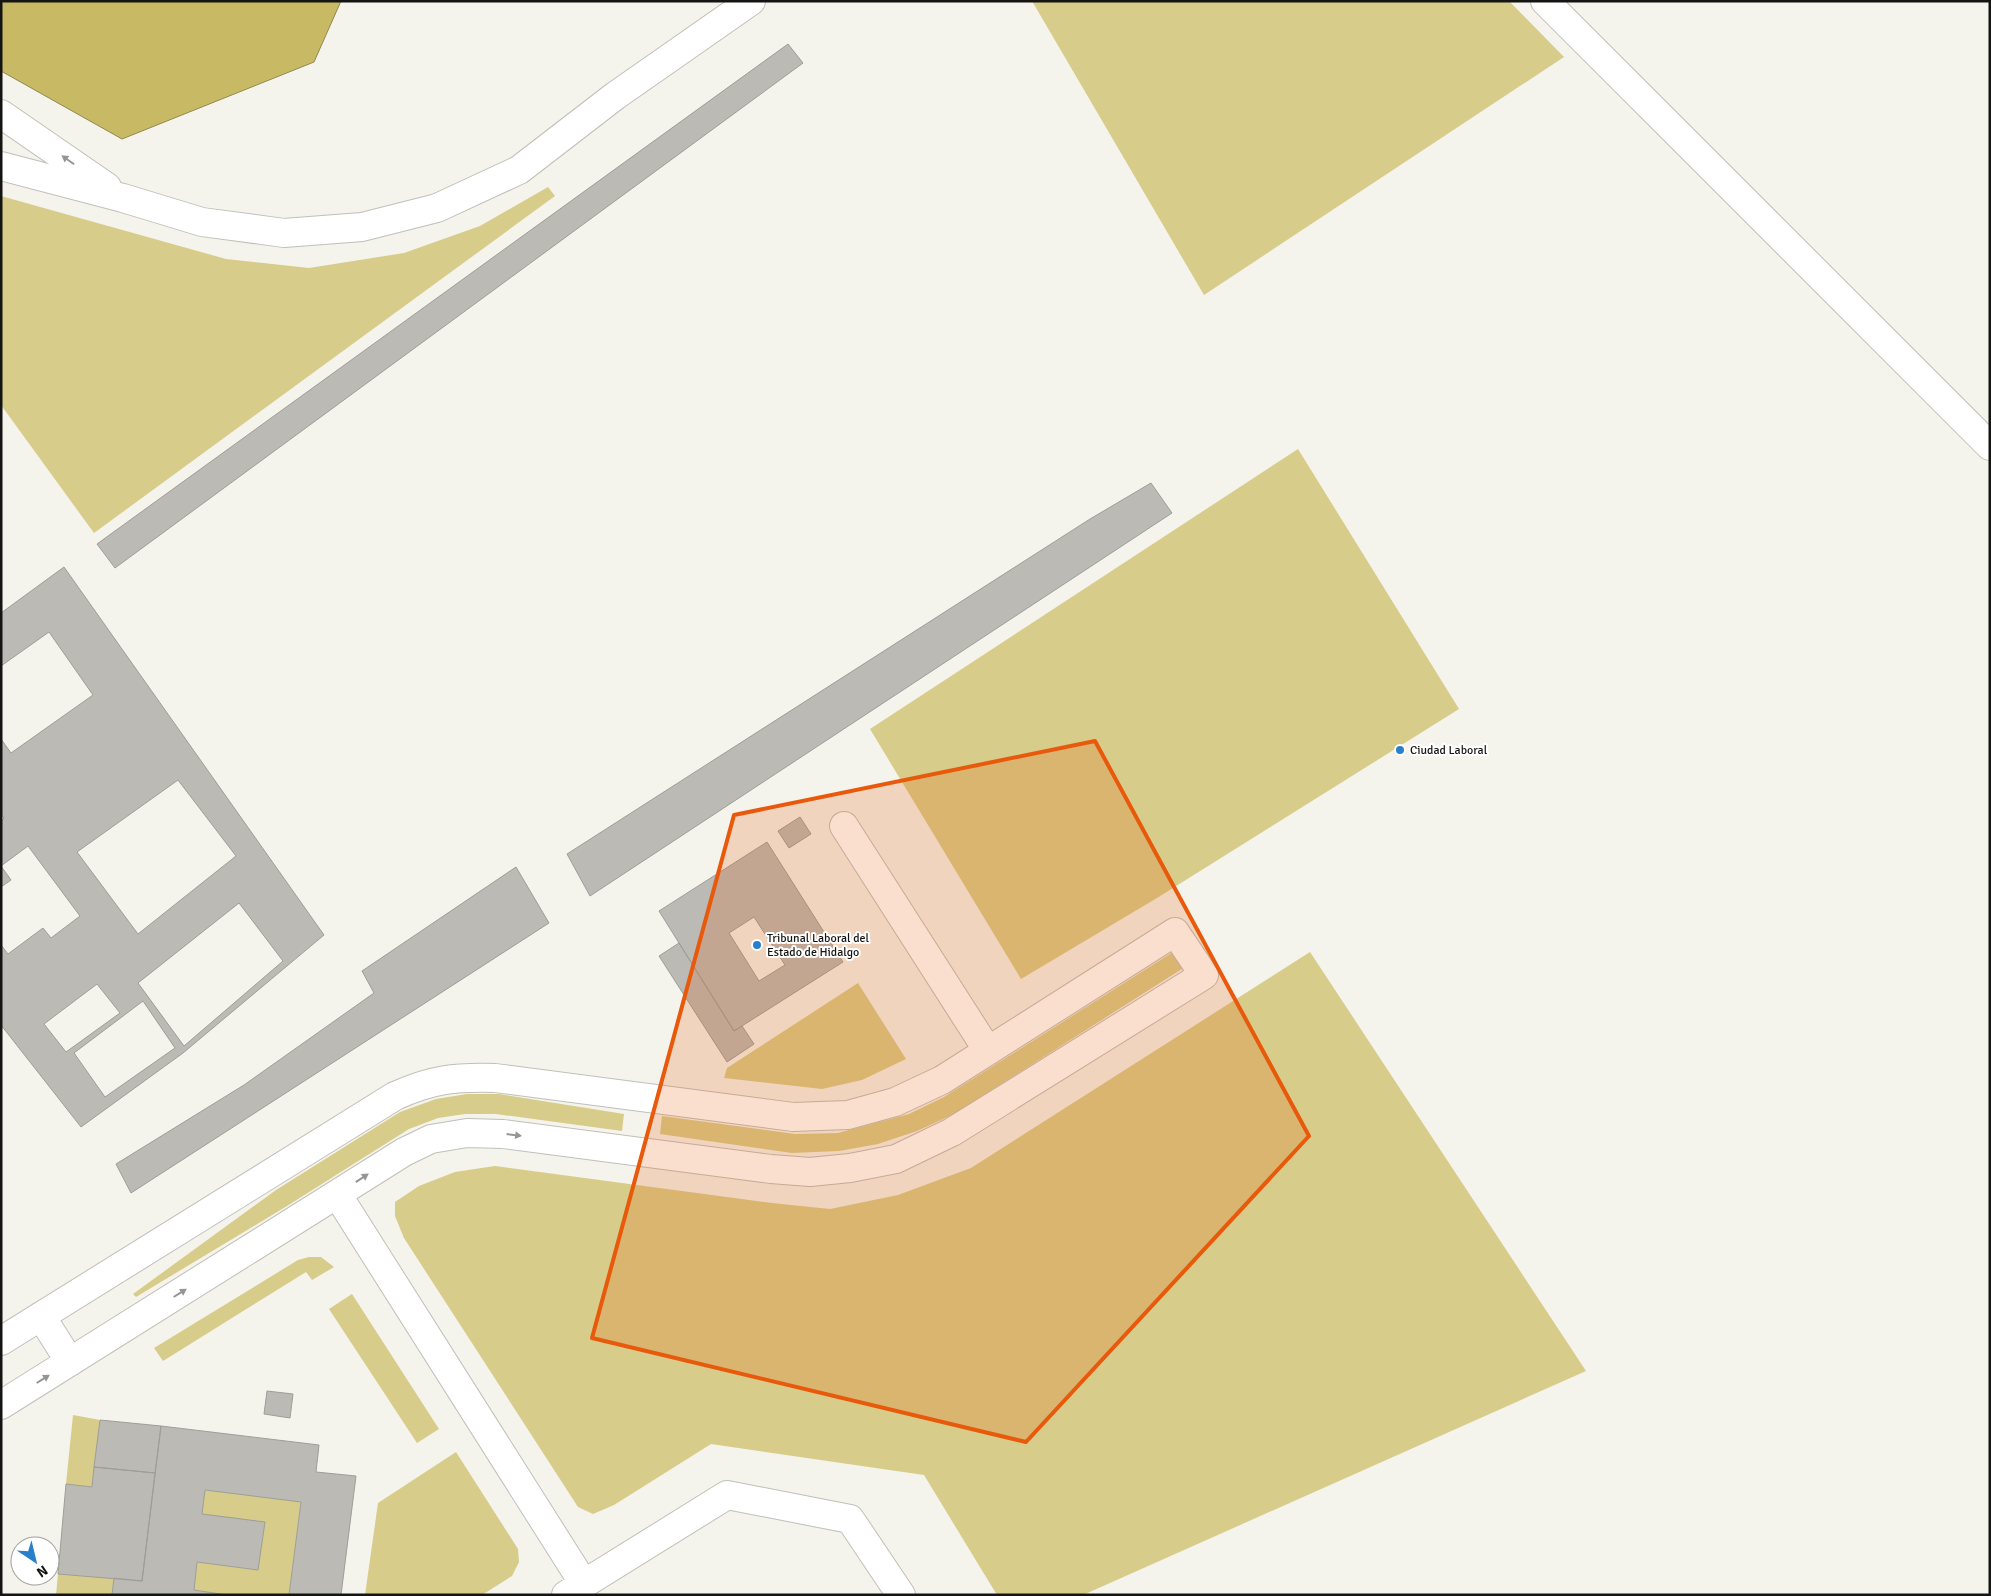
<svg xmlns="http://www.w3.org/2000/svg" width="1991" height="1596" viewBox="0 0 1991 1596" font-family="Signika,sans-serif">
  <rect width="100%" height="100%" fill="#f4f3ec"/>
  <!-- green -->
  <path fill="#d7cc89" d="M1032,1H1509L1564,57L1204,295Z
    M548,187L555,196L94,533L1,405V196L226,259L309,268L404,253L480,226Z
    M1298,449L1459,709L1157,898L1021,979L870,729Z
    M1173,952L1185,967L954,1114L917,1131L878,1144L839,1151L792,1153L660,1134L662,1116L795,1134L838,1133L909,1114L944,1097Z
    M1310,952L1586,1371L1083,1595H997L924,1475L711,1444L614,1505L593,1514L578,1507L404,1238L395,1216V1202L419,1186L455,1172L495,1166L772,1203L830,1209L898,1195L971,1168Z
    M858,983L906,1059L862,1080L822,1089L724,1078L727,1068Z
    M467,1094H499L624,1114L622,1131L496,1114H465L438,1118L409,1129L287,1206L136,1297L133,1294L276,1190L400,1112L436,1099Z
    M309,1257H321L334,1267L312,1280L306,1272L163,1361L154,1348L298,1260Z
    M352,1294L439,1429L417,1443L329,1309Z
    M73,1415L100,1420L92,1487L66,1484Z
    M456,1452L518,1549L519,1562L512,1576L482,1595H365L378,1503Z
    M205,1490L301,1502L289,1595H227L194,1590L197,1562L258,1570L202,1514Z
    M58,1574L114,1578L112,1595H56Z"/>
  <!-- water -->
  <path fill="#c8ba65" stroke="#92884c" d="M1,1H341L314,62L122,139L1,71Z"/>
  <!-- building -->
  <path fill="#bbbab4" stroke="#9e9d97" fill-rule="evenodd" d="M788,44L803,63L115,568L97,544Z
    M1151,483L1172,513L590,896L567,854L1090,519Z
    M64,567L324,935L183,1053L81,1127L1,1025V945L8,954L43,928L51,938L80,916L28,846L1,866L11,880L1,887V821L4,818L1,814V739L11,753L93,695L49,632L1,666V613ZM178,780L236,856L138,934L77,852ZM239,903L283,961L184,1046L138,983ZM97,984L120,1013L66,1052L44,1024ZM143,1001L175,1048L105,1097L74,1053Z
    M800,817L811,834L789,848L778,831Z
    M767,842L843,962L734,1031L659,911ZM754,917L785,965L759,981L729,933Z
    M516,867L549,923L131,1193L116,1164L244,1085L374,993L362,971Z
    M679,943L734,1031L742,1026L754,1044L727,1062L659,956Z
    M267,1391L293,1394L290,1418L264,1414Z
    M100,1420L161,1426L155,1473L94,1467Z
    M161,1426L319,1445L316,1472L356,1476L341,1595H289L301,1502L205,1490L202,1514L265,1522L258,1570L197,1562L194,1590L227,1595H112L114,1578L142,1581Z
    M94,1467L155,1473L142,1581L58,1574L66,1484L92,1487Z"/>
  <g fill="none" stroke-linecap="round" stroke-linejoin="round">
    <!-- minor casing -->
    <g stroke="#c0bfb9" stroke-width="30">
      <path id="minor" d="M1545,1L1990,446
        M1,114L107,187
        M1,166L123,198L202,222L284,233L362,227L437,208L519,170L615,96L751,1
        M844,826L988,1051
        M337,1194L584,1584
        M41,1316L70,1362
        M1,1341L395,1096C433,1079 454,1077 495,1078L793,1117L848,1115L895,1102L942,1080L1175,932L1204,975L952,1132L896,1159L850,1168L810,1172L771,1169L503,1134L467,1133L431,1139L404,1152L1,1405
        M566,1595L727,1495L850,1519L901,1595"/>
    </g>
    <!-- minor -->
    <use href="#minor" stroke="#fff" stroke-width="28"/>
  </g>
  <!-- one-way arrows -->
  <defs><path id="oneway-solid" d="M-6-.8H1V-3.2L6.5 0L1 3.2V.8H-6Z" transform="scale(1.25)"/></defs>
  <g fill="#959594">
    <use href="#oneway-solid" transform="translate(68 160) rotate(-145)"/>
    <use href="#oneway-solid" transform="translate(514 1135) rotate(7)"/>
    <use href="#oneway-solid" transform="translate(362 1178) rotate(-33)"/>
    <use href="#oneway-solid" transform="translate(180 1293) rotate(-32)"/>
    <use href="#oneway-solid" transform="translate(43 1379) rotate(-32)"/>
  </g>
  <!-- marked area -->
  <path fill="#e8590c" fill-opacity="0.2" stroke="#e8590c" stroke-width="4" stroke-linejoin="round" d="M1095,741L1309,1136L1026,1442L592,1338L734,815Z"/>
  <!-- markers -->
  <g fill="#2880cd" stroke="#fff" stroke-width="2">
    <circle cx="1400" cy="750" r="5"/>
    <circle cx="757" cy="945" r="5"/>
  </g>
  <g text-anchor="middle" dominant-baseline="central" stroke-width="4" stroke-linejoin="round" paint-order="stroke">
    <!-- poi labels -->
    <g font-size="12" fill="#141412" stroke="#fff" text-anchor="start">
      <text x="1410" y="750">Ciudad Laboral</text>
      <text x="767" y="938">Tribunal Laboral del<tspan x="767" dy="14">Estado de Hidalgo</tspan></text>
    </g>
  </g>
  <!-- border -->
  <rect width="1991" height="1596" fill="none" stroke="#141412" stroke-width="5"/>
  <!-- north arrow -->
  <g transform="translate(35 1561) rotate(145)"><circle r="24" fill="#ffffff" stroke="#a1a1a0"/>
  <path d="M0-4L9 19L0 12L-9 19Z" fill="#2880cd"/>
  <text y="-8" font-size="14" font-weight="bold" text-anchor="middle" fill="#141412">N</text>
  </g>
</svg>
